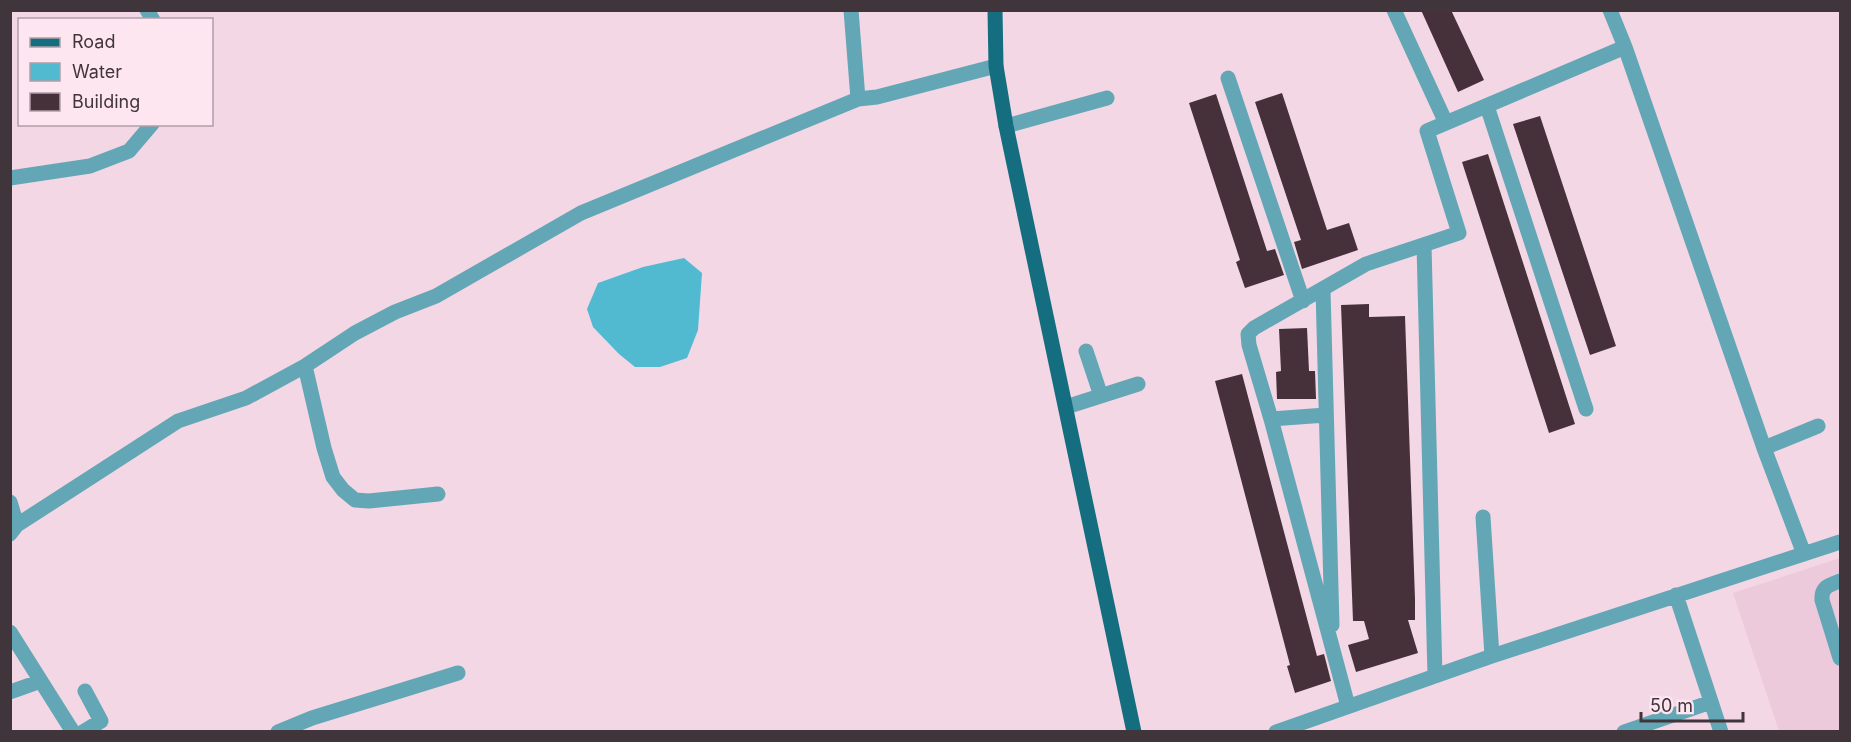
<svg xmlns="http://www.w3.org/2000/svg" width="1851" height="742" viewBox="0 0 1851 742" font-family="Inter,sans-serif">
  <rect width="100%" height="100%" fill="#f3d7e4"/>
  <!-- built -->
  <path fill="#eccadb" d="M1840,558V731H1779L1733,593Z"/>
  <!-- water -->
  <path fill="#52bad0" d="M684,258L702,273L698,330L687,358L660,367H635L619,354L593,327L587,309L598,283L643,267Z"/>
  <!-- building -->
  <path fill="#46313b" d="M1421,10H1451L1484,80L1458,92Z
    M1282,93L1327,230L1349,223L1358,250L1302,269L1294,242L1301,240L1255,102Z
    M1216,94L1267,251L1275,249L1284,275L1245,288L1236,262L1240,260L1189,103Z
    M1540,116L1616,346L1590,355L1513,124Z
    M1488,154L1575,424L1549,433L1462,162Z
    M1369,304V317L1405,316L1415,599V620H1408L1418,653L1356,672L1348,645L1369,639L1364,621H1353L1341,305Z
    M1307,328L1309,371H1315L1316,399H1277L1276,372L1281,371L1279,329Z
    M1242,374L1317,656L1324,654L1331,681L1295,693L1287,666L1290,665L1215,381Z"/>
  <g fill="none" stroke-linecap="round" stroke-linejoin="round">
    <!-- minor -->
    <path stroke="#63a7b6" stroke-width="15" d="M147,10L153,20
      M851,10L858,99
      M1394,10L1446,123
      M1610,10L1625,47L1764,448L1804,554
      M1228,78L1303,301
      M1487,106L1586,409
      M1006,126L1107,98
      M10,178L90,166L129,151L152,124
      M1424,245L1435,676
      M1323,290L1332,625
      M1086,351L1101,396
      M305,366L324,448L333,477L343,490L355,500L369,501L438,494
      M1066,407L1138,384
      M1271,419L1326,415
      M1764,448L1818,426
      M10,502L17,525
      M1483,517L1492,656
      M10,534L17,525L178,421L246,398L305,366L355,333L395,312L436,296L581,213L858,99L877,97L996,66
      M1840,581C1829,585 1821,587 1822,600L1840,658
      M1676,595L1721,732
      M10,632L73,732
      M10,692L41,681
      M1348,706L1271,419L1249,345L1248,334L1254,328L1366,264L1459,233L1427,131L1625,47
      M83,732L101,721L85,691
      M278,732L312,718L458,673
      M1276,732L1492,656L1840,542
      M1624,732L1711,702"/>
    <!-- major -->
    <path stroke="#146e7f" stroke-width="15" d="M995,10L996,66L1006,126L1134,732"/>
  </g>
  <!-- border -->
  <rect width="1851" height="742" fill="none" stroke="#40353a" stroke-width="24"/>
  <!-- legend -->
  <rect x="18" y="18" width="195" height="108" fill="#fde6f0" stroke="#b19fa7" stroke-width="1.5"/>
  <rect x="30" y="38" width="30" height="9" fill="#146e7f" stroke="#b19fa7" stroke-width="1.5"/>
  <text x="72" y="48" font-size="18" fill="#40353a">Road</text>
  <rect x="30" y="63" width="30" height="18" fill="#52bad0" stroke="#b19fa7" stroke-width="1.5"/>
  <text x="72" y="78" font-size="18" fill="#40353a">Water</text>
  <rect x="30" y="93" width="30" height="18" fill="#46313b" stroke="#b19fa7" stroke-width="1.5"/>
  <text x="72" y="108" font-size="18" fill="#40353a">Building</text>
  <!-- scale -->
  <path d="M1641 712v9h102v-9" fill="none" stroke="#40353a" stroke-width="3"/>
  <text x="1650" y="712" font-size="18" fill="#40353a" stroke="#fde6f0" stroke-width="4.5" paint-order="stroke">50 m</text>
</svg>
